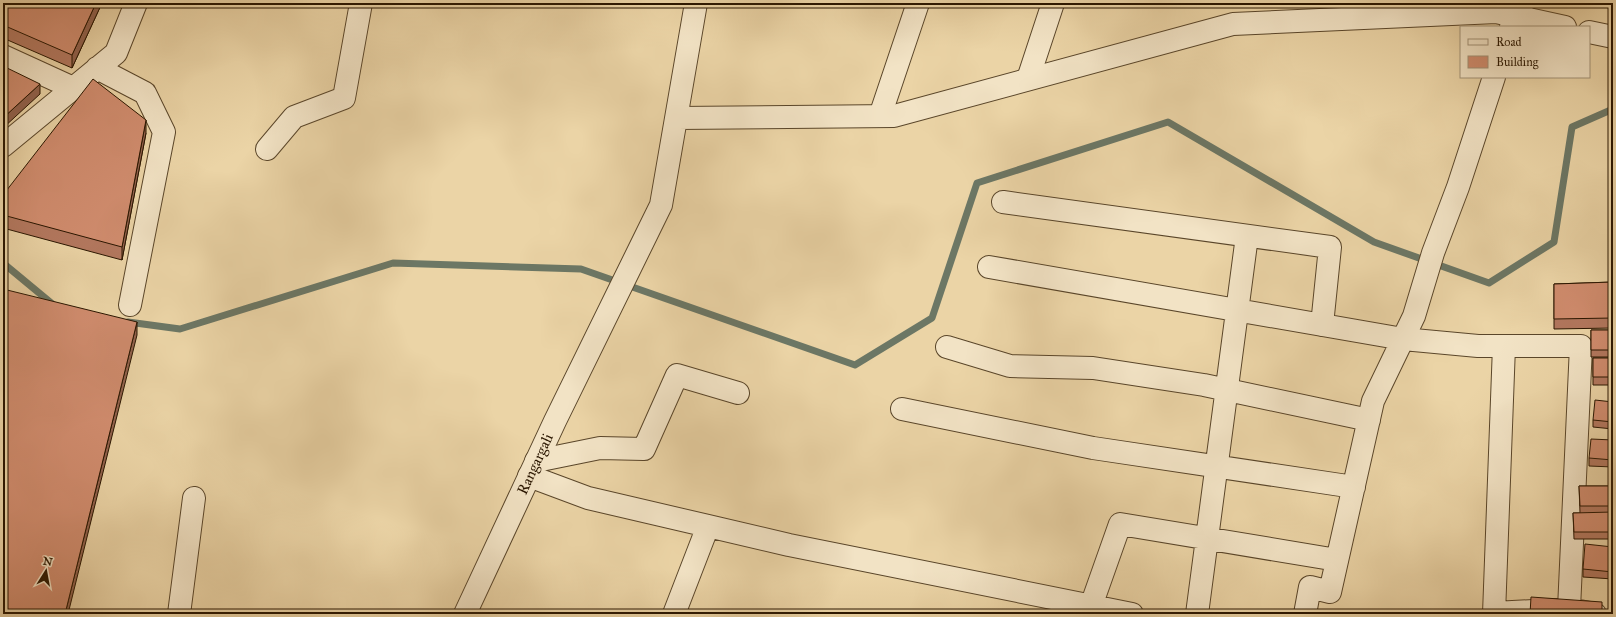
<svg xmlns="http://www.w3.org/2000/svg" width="1616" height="617" viewBox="0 0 1616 617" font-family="'IM FELL Great Primer',serif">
  <rect width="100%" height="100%" fill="#ebd4a6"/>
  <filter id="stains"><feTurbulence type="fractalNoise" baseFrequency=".005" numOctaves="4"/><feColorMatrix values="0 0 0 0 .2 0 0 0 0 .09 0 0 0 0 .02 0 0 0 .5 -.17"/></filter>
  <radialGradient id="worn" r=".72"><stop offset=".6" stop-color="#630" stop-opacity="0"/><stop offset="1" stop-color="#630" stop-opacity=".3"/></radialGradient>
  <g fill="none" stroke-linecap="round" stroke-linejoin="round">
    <!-- stream -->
    <path stroke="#6c7765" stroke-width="7" d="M3,263L56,307
      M128,322L180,329L393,263L581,269L855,365L932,318L977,183L1168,122L1374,242L1489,283L1554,242L1572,127L1613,109"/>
    <!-- minor casing -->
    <g stroke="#5a462a" stroke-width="24">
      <path id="minor" d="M1511,27L1515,16L1523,3
        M3,56L73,88
        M97,68L145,93L164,132L130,305
        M1028,79L1053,3
        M880,116L918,3
        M3,146L116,53L136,3
        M267,149L294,117L344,98L361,3
        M1003,202L1330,247L1322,325
        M989,267L1403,339L1478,346H1581L1569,609
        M947,347L1010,366L1093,368L1204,385L1369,420
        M902,409L1093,448L1354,487
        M536,461L600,448L644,449L677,375L738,393
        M529,476L588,498L708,526L789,545L1132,614
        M1091,606L1120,524L1337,560
        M1494,613L1569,609L1595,614
        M179,614L194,498
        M674,614L708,526
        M1197,614L1247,236
        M1305,614L1310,587L1330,592L1373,401L1414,316L1433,253L1458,187L1494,77
        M1494,614L1504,346"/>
    </g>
    <!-- tertiary casing -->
    <g stroke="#5a462a" stroke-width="24">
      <path id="tertiary" d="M1589,32L1613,37
        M677,118L894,116L1233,24L1496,12L1565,27
        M465,614L555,421L661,205L696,3"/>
    </g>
    <!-- minor -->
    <use href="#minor" stroke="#f2e3c5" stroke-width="22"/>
    <!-- tertiary -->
    <use href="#tertiary" stroke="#f2e3c5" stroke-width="22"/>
  </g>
  <!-- wall -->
  <path fill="#b3785f" stroke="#2a1600" d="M3,3H102L72,68L3,38Z
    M146,133L122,260L3,228V195Z
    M1613,282V328L1554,329V284Z
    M1591,330H1613V357H1591Z
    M1593,358H1613V385H1593Z
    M1613,402V429L1593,427V420Z
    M1613,440V467L1589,466V458Z
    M1579,486H1613V539H1574L1573,513H1580Z
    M1613,547V579L1583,577V569Z"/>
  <!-- shaded-wall -->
  <path fill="#92624d" stroke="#2a1600" d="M96,3H102L72,68V55Z
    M40,84V94L3,128V118Z
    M146,120V133L122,260V247Z
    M137,322V335L68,614H65Z"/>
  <!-- building -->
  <path fill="#d08c6e" stroke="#2a1600" d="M3,3H96L72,55L3,25Z
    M3,66L40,84L3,118Z
    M93,79L146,120L122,247L3,215V195Z
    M1613,282V318L1554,319V284Z
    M3,289L137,322L65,614H3Z
    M1591,330H1613V350H1591Z
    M1593,358H1613V377H1593Z
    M1595,400L1613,402V422L1593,420Z
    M1591,439L1613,440V460L1589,458Z
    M1579,486H1613V506H1580Z
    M1613,512V532H1574L1573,513Z
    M1585,544L1613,547V572L1583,569Z
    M1531,597L1602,602V614H1530Z"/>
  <g text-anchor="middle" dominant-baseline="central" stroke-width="4" stroke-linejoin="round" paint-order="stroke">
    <!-- street labels -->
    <g font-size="15" fill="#2a1600" stroke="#f2e3c5">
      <text transform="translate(535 464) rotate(-65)">Rangargali</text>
    </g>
  </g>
  <!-- margin -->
  <rect width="1616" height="617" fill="none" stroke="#ebd4a6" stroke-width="16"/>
  <rect x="4" y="4" width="1608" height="609" fill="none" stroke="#2a1600" stroke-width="2"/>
  <rect x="8" y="8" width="1600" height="601" fill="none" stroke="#2a1600"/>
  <!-- legend -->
  <rect x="1460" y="26" width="130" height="52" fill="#f2e3c5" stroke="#a29176"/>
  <rect x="1468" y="39" width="20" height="6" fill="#f2e3c5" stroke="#a29176"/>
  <text x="1496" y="46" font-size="12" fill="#2a1600">Road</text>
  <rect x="1468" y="56" width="20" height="12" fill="#d08c6e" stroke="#a29176"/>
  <text x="1496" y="66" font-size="12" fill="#2a1600">Building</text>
  <!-- north arrow -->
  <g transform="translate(46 571) rotate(11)" stroke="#f2e3c5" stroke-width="3" paint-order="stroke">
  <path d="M0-3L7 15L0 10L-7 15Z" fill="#2a1600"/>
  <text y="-6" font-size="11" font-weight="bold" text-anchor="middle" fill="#2a1600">N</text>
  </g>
  <rect width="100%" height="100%" filter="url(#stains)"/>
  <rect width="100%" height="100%" fill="url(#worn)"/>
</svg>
